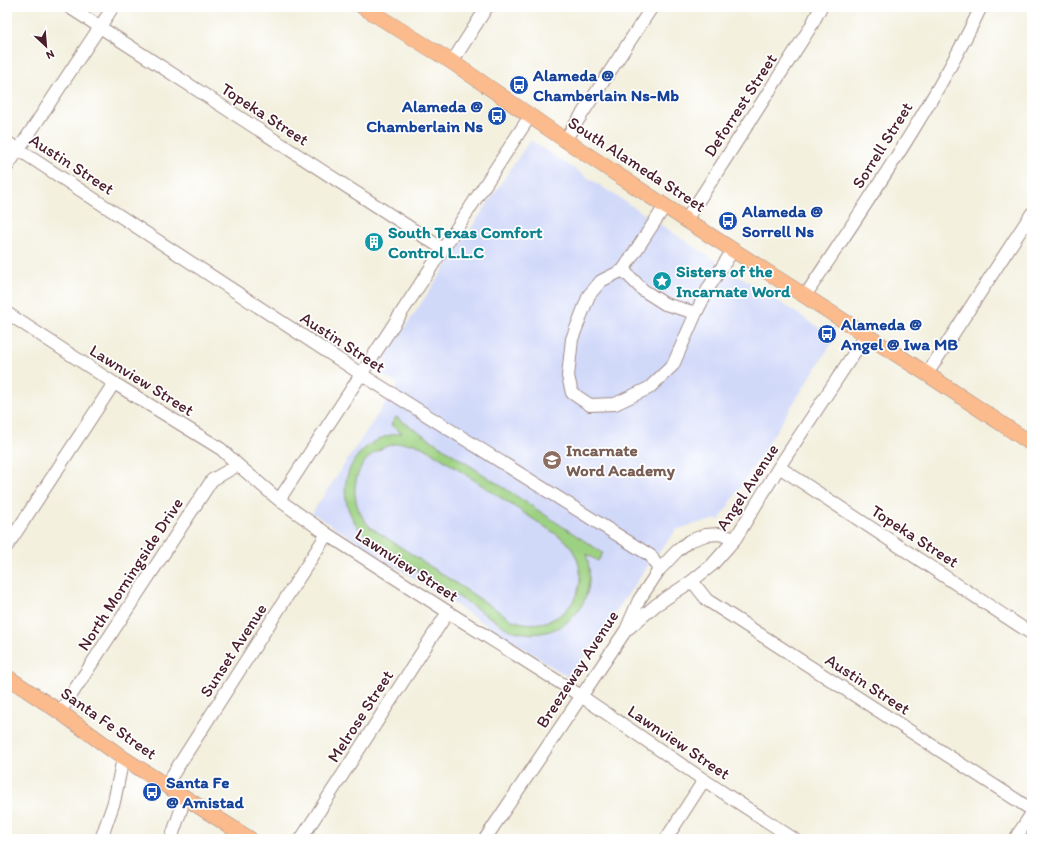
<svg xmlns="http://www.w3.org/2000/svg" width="1039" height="846" viewBox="0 0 1039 846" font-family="Itim,sans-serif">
  <rect width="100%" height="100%" fill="#fff"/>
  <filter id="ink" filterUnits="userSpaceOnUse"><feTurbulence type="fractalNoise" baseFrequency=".025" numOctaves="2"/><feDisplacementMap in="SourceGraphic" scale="8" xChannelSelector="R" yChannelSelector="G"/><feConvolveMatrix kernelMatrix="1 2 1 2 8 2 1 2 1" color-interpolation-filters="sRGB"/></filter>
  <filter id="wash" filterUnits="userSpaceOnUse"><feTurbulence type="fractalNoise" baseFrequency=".012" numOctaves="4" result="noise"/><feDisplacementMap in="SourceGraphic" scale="16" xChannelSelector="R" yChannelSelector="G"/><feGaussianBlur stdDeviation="0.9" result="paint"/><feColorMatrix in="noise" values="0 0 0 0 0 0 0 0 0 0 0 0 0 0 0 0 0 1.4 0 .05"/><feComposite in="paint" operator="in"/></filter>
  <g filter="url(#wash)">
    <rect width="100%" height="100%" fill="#f3f0de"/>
    <!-- built -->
    <path fill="#d1d9f9" d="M530,140L835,338L720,519L694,524L676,530L642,574L570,678L312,513L398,384L376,371Z"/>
    <!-- green -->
    <path fill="#9dd182" stroke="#747856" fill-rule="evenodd" d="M396,417L603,553L598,561L586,554C602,605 559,648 508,629L371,540C325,504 344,439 402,433L391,425ZM401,443L416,444L430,451L565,540C603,581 564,639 512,620L370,527C340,494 357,448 401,443Z"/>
  </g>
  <g filter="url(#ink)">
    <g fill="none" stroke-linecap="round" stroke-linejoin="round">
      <!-- minor casing -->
      <g stroke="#9e8884" stroke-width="14">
        <path id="minor" d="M69,7L443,249
          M452,62L487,7
          M565,140L652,7
          M7,142L361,374L651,556L659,570
          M7,167L113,7
          M665,206L623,270L601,281L589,295L572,339L568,376L572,393L590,405L615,404L649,388L673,365L696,313L709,287L733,250
          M686,220L810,28L821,7
          M623,270L643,290L665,304L696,313
          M805,296C867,202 932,109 981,7
          M7,313L114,383L221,449L238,465L279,500L327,534L448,612L581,696L704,780L794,839
          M927,374L1032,213
          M779,467L1032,634
          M279,500L530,116
          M7,546L114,383
          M692,581L707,600L1032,810
          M629,628L656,605L692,581L712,565L735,539L779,467L866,335
          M60,712L212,480L238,465
          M166,785L327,534
          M101,839L114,802L123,758
          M171,839L185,798
          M301,839L448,612
          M485,839L626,630L639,600L659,570L677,551L689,541L706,535L719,534L735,539
          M666,839L704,780
          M1015,839L1032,813"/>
      </g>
      <!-- major casing -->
      <g stroke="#9e8884" stroke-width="16">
        <path id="major" d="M363,7L452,62L565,140L686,220L927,374L1032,444
          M7,677L60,712L123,758L250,839"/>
      </g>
      <!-- minor -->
      <use href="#minor" stroke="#fff" stroke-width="12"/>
      <!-- major -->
      <use href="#major" stroke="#fbbb8d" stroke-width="15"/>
    </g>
  </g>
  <!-- icons -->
  <defs>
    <g id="bus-disc" transform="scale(1)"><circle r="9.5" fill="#1a4fb4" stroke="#fff"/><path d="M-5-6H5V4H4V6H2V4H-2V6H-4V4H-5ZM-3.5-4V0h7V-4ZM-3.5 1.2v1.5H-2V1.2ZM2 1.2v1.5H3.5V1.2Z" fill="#fff"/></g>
    <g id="building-disc" transform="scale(1)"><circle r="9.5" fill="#0f9aa8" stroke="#fff"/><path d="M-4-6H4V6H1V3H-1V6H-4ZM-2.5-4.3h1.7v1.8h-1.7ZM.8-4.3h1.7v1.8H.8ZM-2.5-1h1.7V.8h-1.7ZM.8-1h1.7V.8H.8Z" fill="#fff"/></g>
    <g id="sight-disc" transform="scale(1)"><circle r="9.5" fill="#0f9aa8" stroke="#fff"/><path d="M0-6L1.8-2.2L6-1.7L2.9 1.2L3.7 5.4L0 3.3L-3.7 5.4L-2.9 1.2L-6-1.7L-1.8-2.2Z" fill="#fff"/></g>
    <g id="school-disc" transform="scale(1)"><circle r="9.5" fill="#8d6e63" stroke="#fff"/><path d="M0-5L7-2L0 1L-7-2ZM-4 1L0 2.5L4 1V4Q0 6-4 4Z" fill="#fff"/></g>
  </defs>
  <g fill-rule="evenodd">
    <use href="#bus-disc" x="519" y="85"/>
    <use href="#bus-disc" x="497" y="116"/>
    <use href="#bus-disc" x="728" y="221"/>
    <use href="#building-disc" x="374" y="242"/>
    <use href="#sight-disc" x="662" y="281"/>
    <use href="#bus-disc" x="827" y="334"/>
    <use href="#school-disc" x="552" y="460"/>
    <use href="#bus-disc" x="152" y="792"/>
  </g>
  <g text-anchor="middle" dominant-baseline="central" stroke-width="3.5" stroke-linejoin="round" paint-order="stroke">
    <!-- transit labels -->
    <g font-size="17" font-weight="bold" fill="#164399" stroke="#fff" text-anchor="start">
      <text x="533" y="75">Alameda @<tspan x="533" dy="20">Chamberlain Ns-Mb</tspan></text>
      <text x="483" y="106" text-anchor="end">Alameda @<tspan x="483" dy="20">Chamberlain Ns</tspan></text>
      <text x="742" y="211">Alameda @<tspan x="742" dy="20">Sorrell Ns</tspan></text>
      <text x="841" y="324">Alameda @<tspan x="841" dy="20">Angel @ Iwa MB</tspan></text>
      <text x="166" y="782">Santa Fe<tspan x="166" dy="20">@ Amistad</tspan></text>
    </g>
    <!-- street labels -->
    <g font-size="17" fill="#4a1f2b" stroke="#fff">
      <text transform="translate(740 105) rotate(-57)">Deforrest Street</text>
      <text transform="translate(265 114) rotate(33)">Topeka Street</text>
      <text transform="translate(882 145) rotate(-58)">Sorrell Street</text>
      <text transform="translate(72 164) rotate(33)">Austin Street</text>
      <text transform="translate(637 164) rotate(33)">South Alameda Street</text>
      <text transform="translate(343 342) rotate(33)">Austin Street</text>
      <text transform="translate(142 380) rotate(32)">Lawnview Street</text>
      <text transform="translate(747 487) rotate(-57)">Angel Avenue</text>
      <text transform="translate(915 536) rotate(33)">Topeka Street</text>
      <text transform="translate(407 565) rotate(33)">Lawnview Street</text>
      <text transform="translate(130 574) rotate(-57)">North Morningside Drive</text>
      <text transform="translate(233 650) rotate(-57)">Sunset Avenue</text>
      <text transform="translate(577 669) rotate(-57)">Breezeway Avenue</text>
      <text transform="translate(868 684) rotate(33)">Austin Street</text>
      <text transform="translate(360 716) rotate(-57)">Melrose Street</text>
      <text transform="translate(109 723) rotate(35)">Santa Fe Street</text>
      <text transform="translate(679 742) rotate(34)">Lawnview Street</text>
    </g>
    <!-- culture labels -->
    <g font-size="17" font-weight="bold" fill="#0d838f" stroke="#fff" text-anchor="start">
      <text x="388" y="232">South Texas Comfort<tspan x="388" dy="20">Control L.L.C</tspan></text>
      <text x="676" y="271">Sisters of the<tspan x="676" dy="20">Incarnate Word</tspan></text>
    </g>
    <!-- education labels -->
    <g font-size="17" font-weight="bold" fill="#785e54" stroke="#fff" text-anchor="start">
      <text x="566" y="450">Incarnate<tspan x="566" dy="20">Word Academy</tspan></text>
    </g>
  </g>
  <!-- margin -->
  <rect width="1039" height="846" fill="none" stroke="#fff" stroke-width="24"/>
  <!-- north arrow -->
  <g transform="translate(46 46) rotate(154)" stroke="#ffffff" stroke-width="3" paint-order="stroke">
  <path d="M0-3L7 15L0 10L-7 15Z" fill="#4a1f2b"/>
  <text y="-6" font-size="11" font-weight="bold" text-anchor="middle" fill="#4a1f2b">N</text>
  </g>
</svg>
